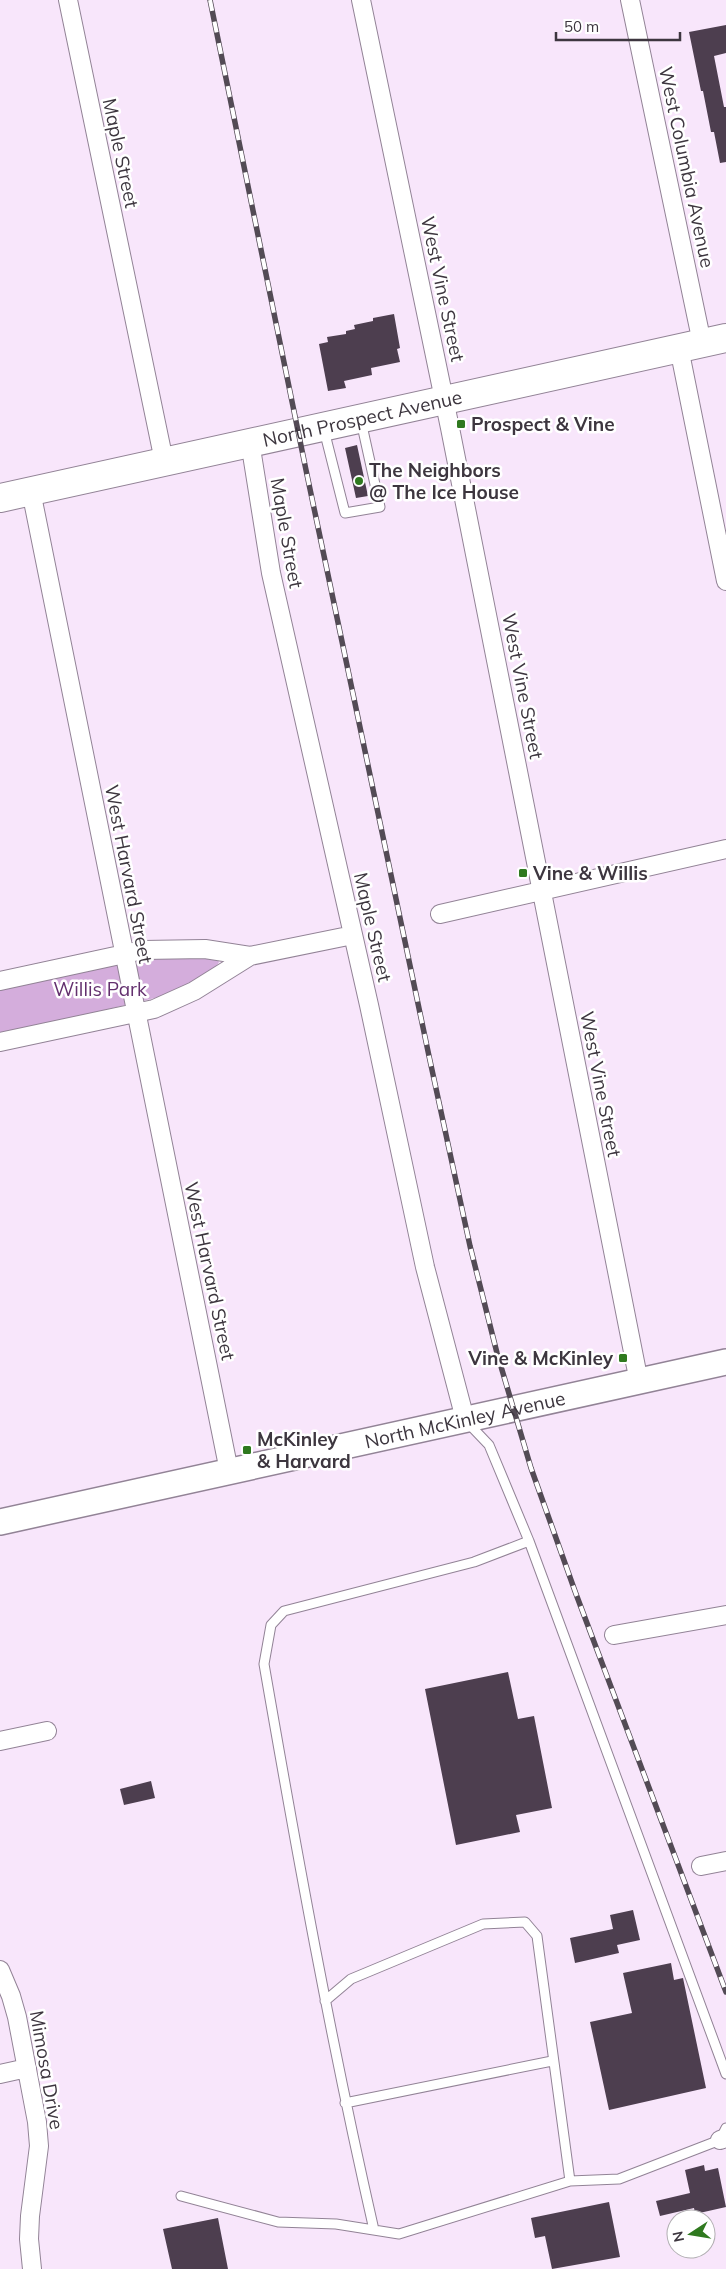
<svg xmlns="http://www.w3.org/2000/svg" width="726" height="2269" viewBox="0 0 726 2269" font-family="Mulish,sans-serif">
  <rect width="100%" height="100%" fill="#f8e6fb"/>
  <!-- green -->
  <path fill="#d4addc" d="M175,954L216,958L219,962C212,977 179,990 163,996L0,1035V988L150,957Z"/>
  <!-- building -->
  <path fill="#4d3e4f" d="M726,25V53L714,56L724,107H726V162L720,163L714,132H711L703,91H701L689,32Z
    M394,314L400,348L397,349L400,362L371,368L372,375L344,381L346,388L328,391L319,344L328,342L327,337L346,334V331L355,329L354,325L373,321V318Z
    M357,445L368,496L356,498L345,448Z
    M508,1672L518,1719L534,1716L552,1808L516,1815L520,1832L456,1845L425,1689Z
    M151,1781L155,1798L124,1805L120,1789Z
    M633,1910L640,1940L617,1945L619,1953L575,1963L570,1938L613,1929L610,1915Z
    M671,1963L674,1980L683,1978L706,2088L609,2110L590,2022L632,2013L623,1973Z
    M704,2165L705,2171L718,2168L726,2207L695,2214L694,2208L660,2216L656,2201L690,2193L685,2170Z
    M609,2202L620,2257L552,2269L545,2236L535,2238L531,2218Z
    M218,2218L228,2269H172L163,2229Z"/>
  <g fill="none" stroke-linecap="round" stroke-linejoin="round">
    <!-- lane casing -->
    <g stroke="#928396" stroke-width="11">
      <path id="lane" d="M324,430L345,513L380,507L361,421
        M468,1423L489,1445L529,1541L726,2074
        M325,2001L351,1979L483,1924L525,1922L537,1936L570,2181
        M345,2103L552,2061
        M181,2196L278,2222L336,2224L399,2234L570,2181L619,2179L720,2140L726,2128
        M374,2230C331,2042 297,1854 264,1664L271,1625L284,1611L474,1562L529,1541"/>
    </g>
    <!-- street casing -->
    <g stroke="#928396" stroke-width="20">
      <path id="street" d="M68,0L164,461
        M361,0L450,428L639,1382
        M630,0L702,343
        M679,348L726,581
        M250,442L271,573L369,1005L425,1267L465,1419
        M31,491L229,1471
        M440,914L726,849
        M0,981L143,950L205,949L250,956L353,935
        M0,1042L154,1009L194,991L250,956
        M614,1635L726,1615
        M0,1741L47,1731
        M701,1866L726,1861
        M0,1970L11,1996L17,2017L37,2122L39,2146L30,2216L29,2239L32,2269
        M0,2074L27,2068
        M720,2140L726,2138"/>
    </g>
    <!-- secondary casing -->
    <g stroke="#928396" stroke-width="28">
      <g id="secondary">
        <path id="s1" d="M0,1522L726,1362"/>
      </g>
    </g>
    <!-- primary casing -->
    <g stroke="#928396" stroke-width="30">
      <g id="primary">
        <path id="s2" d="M0,498L726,338"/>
      </g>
    </g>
    <!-- lane -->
    <use href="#lane" stroke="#fff" stroke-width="9"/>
    <!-- street -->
    <use href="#street" stroke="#fff" stroke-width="18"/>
    <!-- secondary -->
    <use href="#secondary" stroke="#fff" stroke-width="25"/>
    <!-- primary -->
    <use href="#primary" stroke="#fff" stroke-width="28"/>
    <!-- rail casing -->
    <g stroke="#534b55" stroke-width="5.5">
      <path id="rail" d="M210,0L306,470L429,1056L470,1246L497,1353L531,1468L576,1594L726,1992"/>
    </g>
    <!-- rail -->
    <use href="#rail" stroke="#fff" stroke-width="4" stroke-dasharray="11" stroke-linecap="butt"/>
  </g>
  <!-- markers -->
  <g fill="#2f791f" stroke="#fff" stroke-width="2">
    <rect x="456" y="419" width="10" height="10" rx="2.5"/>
    <circle cx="359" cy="481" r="5"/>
    <rect x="518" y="868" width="10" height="10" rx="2.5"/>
    <rect x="618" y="1353" width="10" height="10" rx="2.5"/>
    <rect x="242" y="1445" width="10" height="10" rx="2.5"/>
  </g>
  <g text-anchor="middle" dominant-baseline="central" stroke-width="5" stroke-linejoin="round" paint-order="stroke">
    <!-- street labels -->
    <g font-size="19" fill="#3d363f" stroke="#fff">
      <text transform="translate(121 153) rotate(78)">Maple Street</text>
      <text transform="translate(687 167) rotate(78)">West Columbia Avenue</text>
      <text transform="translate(443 289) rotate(78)">West Vine Street</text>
      <text stroke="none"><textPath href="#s2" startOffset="371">North Prospect Avenue</textPath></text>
      <text transform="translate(287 533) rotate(80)">Maple Street</text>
      <text transform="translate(523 686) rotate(79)">West Vine Street</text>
      <text transform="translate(129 874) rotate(79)">West Harvard Street</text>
      <text transform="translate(373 927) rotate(77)">Maple Street</text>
      <text transform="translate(601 1084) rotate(79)">West Vine Street</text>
      <text transform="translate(210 1271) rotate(78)">West Harvard Street</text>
      <text stroke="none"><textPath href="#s1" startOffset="476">North McKinley Avenue</textPath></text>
      <text transform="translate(47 2070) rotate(80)">Mimosa Drive</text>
    </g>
    <!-- poi labels -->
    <g font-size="19" font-weight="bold" fill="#3d363f" stroke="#fff" text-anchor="start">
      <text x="471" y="424">Prospect &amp; Vine</text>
      <text x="369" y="470">The Neighbors<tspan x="369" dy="22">@ The Ice House</tspan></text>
      <text x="533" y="873">Vine &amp; Willis</text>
      <text x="613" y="1358" text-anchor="end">Vine &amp; McKinley</text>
      <text x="257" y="1439">McKinley<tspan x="257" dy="22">&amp; Harvard</tspan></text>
    </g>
    <!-- park labels -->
    <g font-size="19" fill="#63306e" stroke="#fff">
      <text x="100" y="989">Willis Park</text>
    </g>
  </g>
  <!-- north arrow -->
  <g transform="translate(691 2234) rotate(258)"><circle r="24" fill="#ffffff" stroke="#b1afb2"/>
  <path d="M0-4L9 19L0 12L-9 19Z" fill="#2f791f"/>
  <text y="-8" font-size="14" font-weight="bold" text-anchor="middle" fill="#3d363f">N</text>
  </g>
  <!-- scale -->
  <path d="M556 32v8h124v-8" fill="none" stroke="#3d363f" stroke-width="2.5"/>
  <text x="564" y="32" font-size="15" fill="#3d363f" stroke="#ffffff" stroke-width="4" paint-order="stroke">50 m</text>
</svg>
